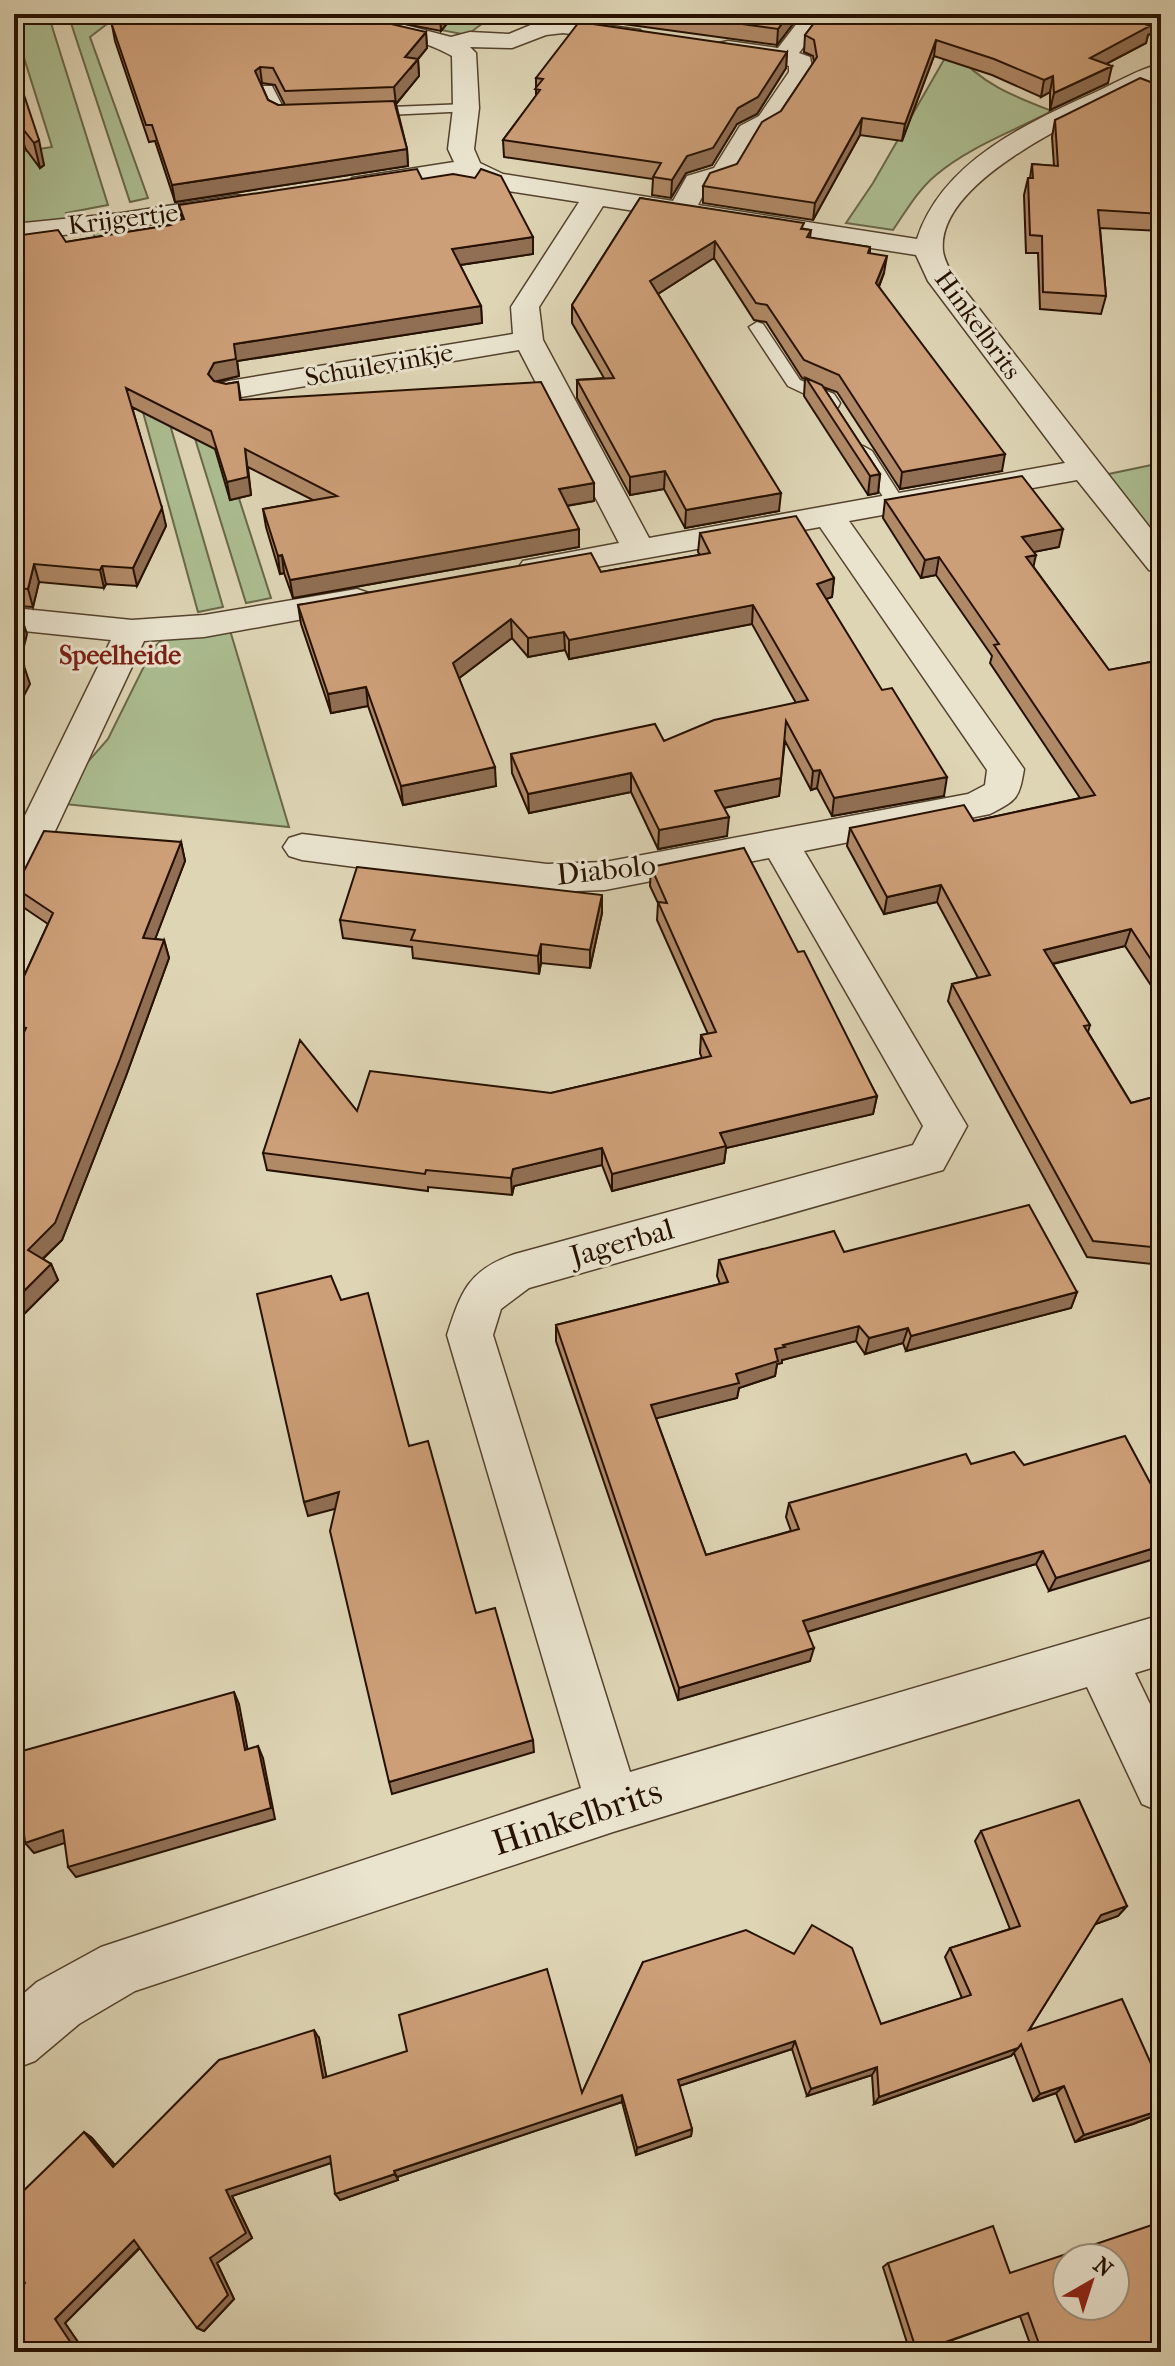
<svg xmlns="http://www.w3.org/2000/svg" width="1175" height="2366" viewBox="0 0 1175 2366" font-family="'IM FELL French Canon',serif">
  <rect width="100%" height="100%" fill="#ded5b5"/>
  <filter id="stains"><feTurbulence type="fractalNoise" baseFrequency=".0025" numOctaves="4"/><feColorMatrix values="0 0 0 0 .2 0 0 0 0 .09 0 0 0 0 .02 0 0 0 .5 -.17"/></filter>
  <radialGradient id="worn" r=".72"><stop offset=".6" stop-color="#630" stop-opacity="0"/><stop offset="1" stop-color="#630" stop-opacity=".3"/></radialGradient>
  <!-- green -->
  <path fill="#acbe92" stroke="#696849" stroke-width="2" d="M14,14L49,17L108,205L66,213L69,222L14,226V153L52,147L14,26Z
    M68,14H120L90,37L148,198L130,202Z
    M433,14H495L467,35L420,26Z
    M949,51H954C981,84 1013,96 1052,111C1014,131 969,147 936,175C918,190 906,211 893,230L846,223L873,183Z
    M112,225L223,607L198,612L92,227Z
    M209,405L271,598L246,603L188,416Z
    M1161,463V549L1104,475Z
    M229,627L289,827L64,804L85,765L108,739L153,648L162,640Z"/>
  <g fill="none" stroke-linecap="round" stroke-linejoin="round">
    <!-- lane casing -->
    <g stroke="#54422d" stroke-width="3">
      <path id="lane" d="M262,86H272L285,111H302V117L275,118L260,89Z
        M466,104L471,105V111L366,116L359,112L366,108Z
        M757,322L763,324L800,380L834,394L840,403L838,407H826L822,402L788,386L749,327Z
        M863,446L872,451L905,503L902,507L896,508L887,503L854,451Z"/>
    </g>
    <!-- street casing -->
    <g stroke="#54422d" stroke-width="3">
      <path id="street" d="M257,14L342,15L401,24L451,37L470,32L509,34L533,24L563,19L640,30L644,35L640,40L632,42L563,33L546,35L512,48L470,47L476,53L479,108L474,149L480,163L503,174L673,201L687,176L714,168L740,126L759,116L789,72V66L780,63L719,53L716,48L719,43L728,41L778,48L801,18H817L821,23L799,53L810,57L813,72L777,126L759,136L733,179L707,187L698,205L917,239C942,161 1029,122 1098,91C1119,81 1139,69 1161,64V80C1106,106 935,175 943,251C944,259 948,266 952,274L1161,542V573L1149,570L1077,480L849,521L1024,769C1019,799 1017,800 990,814L804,851L967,1126L943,1170L529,1288L501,1309L493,1335L630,1772L1161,1615V1665L1135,1673L1161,1727V1812L1142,1804L1087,1687L613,1832L135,1991L79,2024L35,2061L14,2069V2002L37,1982L101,1947L581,1788L447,1335C461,1292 468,1270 515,1254L913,1145L923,1126L769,858L605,890L547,892L302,860L289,856L283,847L289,838L302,834L547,864L605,862L968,794L985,785L987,770L820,527L535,578L523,575L518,568L523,561L619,543L519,350L229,399L218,396L214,390L218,384L229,381L513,334L511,307L579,202L496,189L466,176L361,192L352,190L348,184L352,178L454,162L448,149L453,108L452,56C403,27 325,28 269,21L261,19ZM603,206L916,255L928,281L1065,463L649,538L543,340L539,307Z
        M238,195L248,197L251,203L248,209L122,229L14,240V224L122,213Z
        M357,589L369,593L374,600L369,607L204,637L144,641L33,878L28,888L14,892V838L111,640L14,630V608L132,620L204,615Z"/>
    </g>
    <!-- lane -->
    <use href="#lane" fill="#eae4cf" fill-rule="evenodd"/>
    <!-- street -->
    <use href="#street" fill="#eae4cf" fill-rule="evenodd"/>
  </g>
  <!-- wall -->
  <path fill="#b08967" stroke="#261100" stroke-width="2" fill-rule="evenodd" d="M353,14H455L441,31Z
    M557,14H1161V29L1148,35L1146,43L1106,64L1108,83L1050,110V92L1041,97L992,75L934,56L902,141L860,135L813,220L703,203V186L737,164L781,111L814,62L813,56L804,52L805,35L819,17L817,15L799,16L777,45L572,17Z
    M112,25L426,32L427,48L418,59L419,76L396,104L407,149L408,166L175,202L155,141L149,142L115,41ZM262,83L275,85L285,105H278L268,100L261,84Z
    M787,52L786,68L757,114L737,124L712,165L686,173L671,198L652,195L653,179L504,157L503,140L536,96V78Z
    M14,65L44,165L40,168L25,148L14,150Z
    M1161,86V231L1100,228L1106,296L1101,314L1040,309L1038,253H1026L1024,195L1028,178H1030L1032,164L1054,166L1052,137L1055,120Z
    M422,179L533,237V254L460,265L481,306L482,323L237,361L239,376L217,382L226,384L238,382L241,400L594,501L567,506L579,547L293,598L284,573L280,574L266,527L263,509L313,500L248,467L251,495L230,500L215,449L132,407L166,526L137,586L106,584L104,588L39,582L33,607L14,606V236L66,242L170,225L182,220L179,205Z
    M640,198L811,230L810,238L870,247V253L884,273L879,287L1002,471L900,489L837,392L823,387L880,474L878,493L868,495L804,396L805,379L802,378L766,322L754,320L714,258L658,294L779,511L685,528L664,489L630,495L577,398V380L604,378L572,323V305Z
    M885,500L1059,547L1033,552V566L1109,670L1161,660V996H1158L1125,946L1053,964L1090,1025L1088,1032L1131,1103L1161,1095V1265L1087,1257L948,1001L952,984L978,978L937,902L884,914L847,846L850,828L974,821L1080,798L990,663L992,656L936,575L921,578L883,518Z
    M700,533L834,578L832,597L826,599L944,796L832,816L817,788L811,790L785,741L779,796L724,808L727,836L658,849L631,792L529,813L512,773L511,754L664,741L796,703L752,624L569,659L565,650L528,657L512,638L459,678L496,786L403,805L368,706L331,713L301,624L298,605L601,572L700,555L698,552Z
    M181,842L185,861L155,939L164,940L169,958L126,1076L62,1240L43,1259L51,1264L58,1280L14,1324V1055L19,1044H14V998L48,924L14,901V875Z
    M651,867L798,952L877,1096L873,1114L726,1148L724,1163L612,1191L602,1165L514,1186L512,1195L428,1187V1191L267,1170L263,1153L357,1111L551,1093L702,1058L700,1053L701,1035L708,1034L657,920L658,903L650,886Z
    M602,913L590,968L541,963L539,974L413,958L412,947L343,938L340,920Z
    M844,1252L1077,1292L1071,1308L906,1351L903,1343L865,1354L856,1341L782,1360V1363L777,1364L775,1376L739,1388L737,1398L656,1418L706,1555L791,1531L786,1517L789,1503L971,1464L1024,1465L1161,1503L1049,1591L1036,1564L920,1598L807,1632L810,1661L678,1700L556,1341V1325L720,1284L717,1276L719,1260Z
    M981,1831L1127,1906L1118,1916L1095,1924L1029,2030L1161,2086V2113L1133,2124L1075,2142L1056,2093L1033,2101L1014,2053L1011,2056L874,2104L872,2075L807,2096L792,2049L679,2086L692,2129L691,2136L636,2155L622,2102L397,2177L398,2180L340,2200L331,2163L232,2196L252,2238L217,2263L234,2299L204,2331L197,2328L140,2248L65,2323L84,2352H14L25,2283L84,2132L92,2138L115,2165L319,2038L326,2077L582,2093L643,1962L881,2024L962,1998L945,1957L950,1948L1010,1929L975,1841Z
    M888,2263L1010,2273L1161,2352H1033L1020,2316L919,2352H910L883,2267Z"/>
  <!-- shaded-wall -->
  <path fill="#906f54" stroke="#261100" stroke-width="2" d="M441,14H455L441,31L440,15Z
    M789,14H799V16L777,45L778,29Z
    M1161,15V29L1148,35L1146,43L1087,74L1090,58L1142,23Z
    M426,32L427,48L410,69L418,59L419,76L396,104L394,87L405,57Z
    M936,40L934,56L902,141L905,124Z
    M787,52L786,68L757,114L737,124L712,165L686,173L671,198L672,180L687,156L738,108Z
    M1112,66L1108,83L1050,110L1054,93Z
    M260,67L262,83L258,87L255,71Z
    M1053,76L1050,92L1041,97L1044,80Z
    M862,118L860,135L813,220L815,203Z
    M14,124H19L25,148L14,150Z
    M39,140L44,165L40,168L34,143Z
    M407,149L408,166L175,202L172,185Z
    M533,237V254L453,266L452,249Z
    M715,241L714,258L650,299V281Z
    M887,256L884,273L873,300L876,283Z
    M481,306L482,323L237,361L239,376L217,381L212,392L208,374L214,363L234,344Z
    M245,449L251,495L230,500L227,482Z
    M1005,454L1002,471L900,489L902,472Z
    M665,471L664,489L630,495V477Z
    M880,474L878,493L868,495L870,476Z
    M594,483V501L559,507V489Z
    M781,493L779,511L685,528L686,510Z
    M162,508L166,526L137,586L133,568Z
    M579,529V547L293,598L290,580Z
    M1063,529L1059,547L1019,555L1022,537Z
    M282,555L284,573L280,574L278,556Z
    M1036,555L1032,573L1026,557Z
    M939,557L936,575L921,578L925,560Z
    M34,564L39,582L33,607L28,589Z
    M102,566L106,584L104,588L100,570Z
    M834,578L832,597L814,603L817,584Z
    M753,605L752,624L569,659V640Z
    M21,616L27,634L15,683L14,678V647Z
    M511,619L512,638L454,682L453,663Z
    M564,632L565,650L528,657V638Z
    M24,666L30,684L14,715V686Z
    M366,687L368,706L331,713L328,694Z
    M495,767L496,786L403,805L401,786Z
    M820,770L817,788L811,790L813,771Z
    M631,773V792L529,813L528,794Z
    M947,777L944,796L832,816L834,798Z
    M781,778L779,796L714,810L715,791Z
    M729,817L727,836L658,849L659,830Z
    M181,842L185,861L149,955L143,938Z
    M941,885L937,902L884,914L887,897Z
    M602,895V913L590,968V950Z
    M1131,929L1125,946L1039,967L1044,950Z
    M164,940L169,958L126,1076L62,1240L35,1266L28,1250Z
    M541,944V963L539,974L538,956Z
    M877,1096L873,1114L726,1148L724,1163L612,1191V1174L720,1133Z
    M602,1148V1165L514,1186L512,1195L511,1178L513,1169Z
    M51,1264L58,1280L14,1324V1301Z
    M1077,1292L1071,1308L906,1351L911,1336Z
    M859,1326L856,1341L782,1360V1363L777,1364L775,1376L739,1388L737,1398L650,1420L651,1405L736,1374L783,1345Z
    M908,1328L903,1343L865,1354L869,1338Z
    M339,1492L342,1507L308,1516L304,1502Z
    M1161,1546V1557L1049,1591L1056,1578Z
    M1043,1551L1036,1564L800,1634L803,1621Z
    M814,1648L810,1661L678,1700L679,1688Z
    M234,1692L239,1704L250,1762L245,1750Z
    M533,1740L534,1752L392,1794L389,1782Z
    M258,1746L263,1758L275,1819L76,1877L68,1867Z
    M63,1830L71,1841L34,1853L25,1843Z
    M1127,1906L1118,1916L1093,1925L1101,1915Z
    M314,2030L319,2038L328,2085L323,2078Z
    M795,2041L792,2049L676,2087L678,2080Z
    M1018,2048L1011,2056L874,2104L879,2097Z
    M877,2067L872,2075L807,2096L811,2089Z
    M1064,2086L1056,2093L1033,2101L1040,2094Z
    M622,2095V2102L397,2177L394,2171Z
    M1161,2110V2113L1133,2124L1075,2142L1084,2135Z
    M692,2129L691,2136L636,2155L637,2148Z
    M84,2132L92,2138L121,2173L113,2167Z
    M330,2156L334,2162L232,2196L252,2238L217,2263L234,2299L204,2331L197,2328L210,2258L226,2190Z
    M395,2174L398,2180L340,2200L335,2194Z
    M134,2240L142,2245L65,2323L85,2352H72L55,2319Z"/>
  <!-- building -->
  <path fill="#cd9f78" stroke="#261100" stroke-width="2" fill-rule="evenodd" d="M123,14H329L361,17L426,32L405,57L418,59L394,87L285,91L273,68L260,67L255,71L268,100L278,105L394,101L407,149L172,185L152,125H146L112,25Z
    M668,14H789L778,29Z
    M821,14H1161V15L1142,23L1150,26L1090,58L1112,66L1054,93L1053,76L1044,80L994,59L936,40L905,124L862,118L815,203L703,186L710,173L737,164L762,122L781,111L817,57L814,40L805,35Z
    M579,22L787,52L758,97L738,108L713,148L687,156L672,180L653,177L661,163L503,140L540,90L535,89L543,79L536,78Z
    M14,65L39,140L34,143L19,124H14Z
    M1140,78L1161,86V214L1098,210L1106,296L1043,292L1042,236L1030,235L1028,178H1033L1032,164L1058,166L1055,120Z
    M417,169L422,179L453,174L475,178L481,169L501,176L533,237L452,249L481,306L234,344L236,359L214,363L208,374L214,381L226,384L238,382L240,400L541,382L594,483L559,489L579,529L290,580L282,555L278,556L263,509L337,496L245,449L248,477L227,482L211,431L126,388L162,508L133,568L102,566L100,570L34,564L28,589L14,588V236L58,230L66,242L114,234L171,225L169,222L184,219L179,205Z
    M640,198L804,223L801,229L811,230L807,237L870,247L868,253L887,256L876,283L1005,454L902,472L839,375L804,360L767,305L756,303L715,241L650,281L781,493L686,510L665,471L630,477L577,380L614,378L572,305Z
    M806,378L822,385L880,474L870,476Z
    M1022,476L1063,529L1022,537L1036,555L1026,557L1109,670L1161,660V975L1131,929L1044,950L1090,1025L1084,1026L1131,1103L1161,1095V1248L1093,1241L952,984L990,975L941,885L887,897L850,828L964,805L974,821L1095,795L994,645L999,644L939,557L925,560L885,500Z
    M796,516L834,578L817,584L882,690L892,688L947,777L834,798L820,770L813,771L786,721L781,778L715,791L729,817L659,830L631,773L528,794L511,754L655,724L664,741L714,720L808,700L753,605L569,640L564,632L528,638L511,619L453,663L495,767L401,786L366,687L328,694L298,605L591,553L601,572L710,553L700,533Z
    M14,615L21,616L14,647Z
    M14,665L24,666L14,686Z
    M44,831L181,842L143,938L164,940L120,1059L55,1223L28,1250L51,1264L14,1301V1163L17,1161L14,1160V1055L26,1028L14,1027V998L53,913L14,887V875L24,871Z
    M744,848L798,952L804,951L877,1096L720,1133L726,1146L612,1174L602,1148L513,1169L511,1178L426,1170L425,1174L263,1153L300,1040L357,1111L370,1071L551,1093L711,1056L701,1035L716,1032L658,902L667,903L651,867Z
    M357,867L602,895L590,950L541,944L538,956L411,940L415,930L340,920Z
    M1029,1205L1077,1292L911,1336L908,1328L869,1338L859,1326L783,1345L785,1347L775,1349L778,1361L736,1374L739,1383L651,1405L706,1555L799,1529L789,1503L966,1454L971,1464L1014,1452L1024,1465L1125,1436L1161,1503V1546L1056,1578L1043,1551L924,1585L803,1621L814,1648L679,1688L556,1325L728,1282L719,1260L834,1231L844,1252Z
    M331,1276L341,1300L368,1293L409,1446L428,1441L476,1613L495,1608L533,1740L389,1782L330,1531L339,1492L304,1502L257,1294Z
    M234,1692L245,1750L258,1746L271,1808L68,1867L63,1830L25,1843L15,1753Z
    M1079,1800L1127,1906L1101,1915L1029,2030L1122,1999L1161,2086V2110L1084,2135L1064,2086L1040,2094L1021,2044L1018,2048L879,2097L877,2067L811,2089L795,2041L678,2080L692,2129L637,2148L622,2095L394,2171L395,2174L335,2194L330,2156L226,2190L246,2233L210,2258L228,2295L197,2328L134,2240L55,2319L75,2349L72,2352H14V2294L25,2283L14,2268V2200L84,2132L113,2167L219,2060L314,2030L323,2078L407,2051L399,2015L547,1969L582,2093L643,1962L746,1930L794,1954L812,1925L852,1948L881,2024L971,1995L950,1948L1020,1926L981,1831Z
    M1161,2222V2352H1042L1028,2313L917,2352L888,2263L993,2226L1010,2273ZM1067,2258H1115V2306H1067Z"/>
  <g text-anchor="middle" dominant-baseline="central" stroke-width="6" stroke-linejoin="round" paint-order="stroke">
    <!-- far-street labels -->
    <g font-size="26" fill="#261100" stroke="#eae4cf">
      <text transform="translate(123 219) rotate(-7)">Krijgertje</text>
      <text transform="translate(978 325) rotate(54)">Hinkelbrits</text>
      <text transform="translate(379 365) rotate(-10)">Schuilevinkje</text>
    </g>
    <!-- far-neighbourhood labels -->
    <g font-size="26" font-weight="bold" fill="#7a1f14" stroke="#eae4cf">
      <text x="120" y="655">Speelheide</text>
    </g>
    <!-- street labels -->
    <g font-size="30" fill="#261100" stroke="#eae4cf">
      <text transform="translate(606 870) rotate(-6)">Diabolo</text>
      <text transform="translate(622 1243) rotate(-16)">Jagerbal</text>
    </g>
    <!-- near-street labels -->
    <g font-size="36" fill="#261100" stroke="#eae4cf">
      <text transform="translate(577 1817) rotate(-18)">Hinkelbrits</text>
    </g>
  </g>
  <!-- margin -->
  <rect width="1175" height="2366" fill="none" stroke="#ded5b5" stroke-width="48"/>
  <rect x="16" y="16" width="1143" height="2334" fill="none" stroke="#261100" stroke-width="4"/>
  <rect x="24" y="24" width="1127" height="2318" fill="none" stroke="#261100" stroke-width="2"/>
  <!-- north arrow -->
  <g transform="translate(1091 2282) rotate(39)"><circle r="38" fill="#eae4cf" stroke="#9c907c" stroke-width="2"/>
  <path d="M0-6L14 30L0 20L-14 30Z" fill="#8f2418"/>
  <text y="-12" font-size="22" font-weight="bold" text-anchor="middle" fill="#261100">N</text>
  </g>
  <rect width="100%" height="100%" filter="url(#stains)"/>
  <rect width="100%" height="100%" fill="url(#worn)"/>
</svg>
